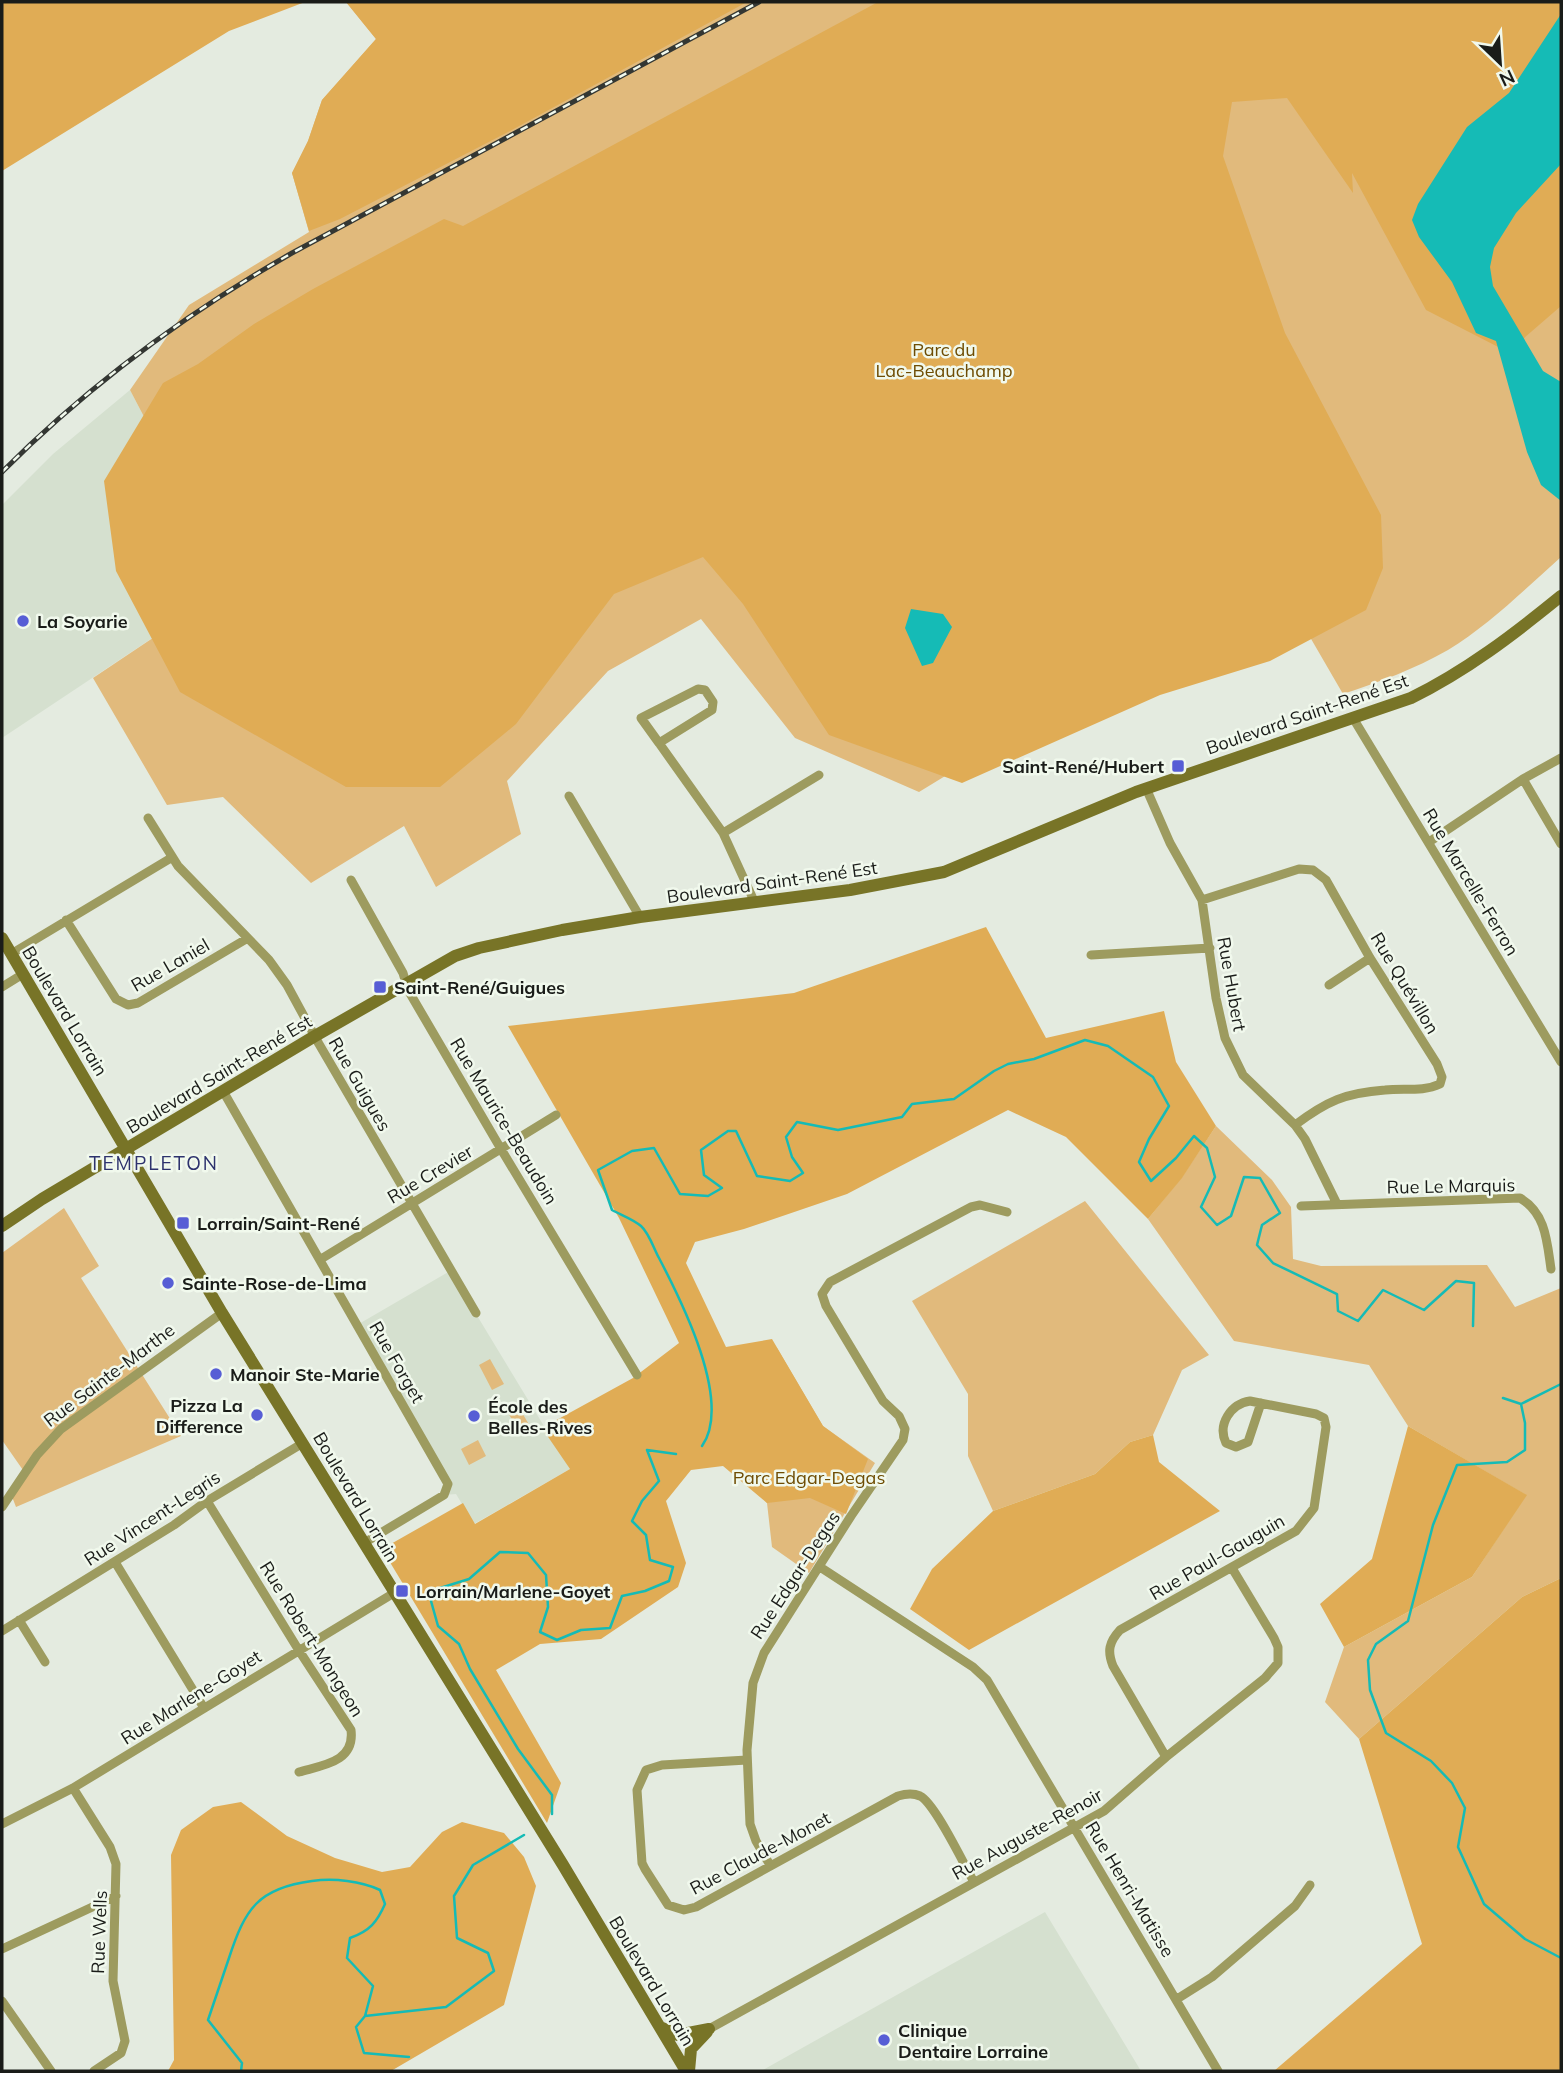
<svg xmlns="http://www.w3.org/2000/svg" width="1563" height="2073" viewBox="0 0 1563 2073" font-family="Mulish,sans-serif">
  <rect width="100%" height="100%" fill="#e4ebe0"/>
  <!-- built -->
  <path fill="#d5e0cf" d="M130,390L232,585L2,738V505L53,454Z
    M450,1271L570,1469L474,1524L456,1494L444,1495L448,1488L357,1325Z
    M1045,1912L1141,2071H761Z"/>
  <!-- green -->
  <path fill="#e1ba7c" d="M346,2H1561V557C1525,589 1489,625 1448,650C1415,669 1379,682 1343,694L1274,575L919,792L795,738L701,619L608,671L507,781L521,834L436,887L404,826L311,883L223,797L167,805L93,678L232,585L130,390L189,305L309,232L292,173L308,141L322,100L376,39Z
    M1216,1126L1272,1180L1291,1207L1293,1259L1321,1266L1487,1265L1515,1307L1561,1288V1578L1522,1597L1359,1739L1325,1702L1344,1647L1472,1577L1526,1495L1408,1426L1369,1365L1234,1341L1148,1219L1182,1177Z
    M1085,1201L1209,1355L1182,1370L1153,1435L1130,1442L1095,1474L993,1511L968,1456V1394L912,1301Z
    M64,1208L99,1266L81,1278L181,1436L16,1507L11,1494L25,1473L2,1440V1253Z
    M777,1348L823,1426L875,1463L809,1573L772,1547L767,1503L728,1461Z
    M490,1359L504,1384L492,1390L479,1365Z
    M517,1404L531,1428L520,1434L506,1409Z
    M478,1440L486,1456L469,1465L461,1449Z"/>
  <!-- forest -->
  <path fill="#e0ac55" d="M2,2H305L229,31L2,171Z
    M346,2H747L510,131L340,219L309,231L292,173L308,141L322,100L376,39Z
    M878,2H1561V306L1508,352L1426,310L1352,173L1353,193L1287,98L1232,102L1223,156L1285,333L1381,515L1383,568L1366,610L1270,661L1160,695L962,783L829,735L743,604L703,557L614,594L516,724L440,787H346L180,692L116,571L104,481L163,383L198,364L254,324L313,289L444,219L463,226Z
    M986,927L1046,1038L1164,1011L1176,1062L1216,1126L1182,1178L1148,1219L1066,1137L1008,1110L847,1194L744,1229L695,1242L686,1263L726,1347L772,1339L823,1426L868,1459L846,1514L810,1498L767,1503L723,1466L691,1470L666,1501L686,1563L678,1587L601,1639L540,1644L496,1670L561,1783L547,1823L382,1549L463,1503L475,1524L570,1469L542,1428L633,1378L679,1343L619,1218L508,1026L794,993Z
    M1408,1426L1527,1495L1472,1577L1344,1647L1320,1604L1372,1559Z
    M1153,1435L1159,1462L1220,1511L969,1650L910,1609L932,1569L993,1511L1095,1474L1130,1442Z
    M1561,1578V2071H1274L1422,1944L1359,1739L1522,1597Z
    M241,1802L287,1836L335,1858L382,1872L410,1867L442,1832L462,1822L504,1833L524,1857L536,1886L504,2005L391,2071H168L174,2060L171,1855L181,1830L213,1807Z"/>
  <!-- water -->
  <path fill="#15bbb6" d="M1561,14V164L1516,213L1494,248L1490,267L1493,286L1543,371L1561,382V501L1541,485L1527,452L1496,341L1476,333L1452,282L1419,237L1412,220L1418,204L1467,127L1509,93Z
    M911,609L943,614L952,627L933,663L922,666L905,628Z"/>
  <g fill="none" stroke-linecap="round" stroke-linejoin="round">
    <!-- stream -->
    <path stroke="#15bbb6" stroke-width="2.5" d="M1503,1398L1521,1404L1525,1423V1450L1507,1462L1457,1465L1433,1525L1408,1621L1376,1644L1368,1660L1370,1690L1386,1733L1431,1761L1452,1783L1465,1808L1458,1847L1484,1904L1525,1939L1561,1958
      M1521,1404L1561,1384
      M702,1446C733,1402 681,1300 659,1258C654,1249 649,1233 641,1226C633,1219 621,1215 612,1210L598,1170L632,1151L654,1148L680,1194L708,1196L722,1188L704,1175L701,1150L728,1131H736L757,1176L790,1181L803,1173L792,1157L786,1137L797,1122L838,1130L902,1117L912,1104L954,1099L994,1071L1008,1064L1034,1059L1085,1040L1108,1046L1153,1077L1169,1106L1149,1139L1139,1162L1151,1181L1176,1158L1194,1136L1207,1148L1215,1177L1201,1207L1217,1225L1231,1216L1244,1177L1260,1178L1280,1213L1262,1225L1257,1245L1273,1263L1337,1294L1338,1311L1358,1321L1383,1290L1424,1310L1456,1281L1474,1283L1473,1326
      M552,1814V1795L518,1749L470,1669L459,1644L438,1626L431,1601L437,1589L469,1579L500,1552L528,1553L546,1575L548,1607L540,1632L557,1640L581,1630L610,1628L622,1596L645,1591L669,1581L673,1567L650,1560L646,1535L632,1521L642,1501L659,1481L647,1450L676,1454
      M365,2016L446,2007L494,1971L488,1953L457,1938L454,1896L473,1865L524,1835
      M241,2071L242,2063L208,2020C215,1999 222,1979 229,1958C245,1909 258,1888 312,1881C334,1878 361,1881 380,1890L385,1904C377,1922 370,1931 350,1938L347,1958L373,1986L365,2016L356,2027L364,2053L409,2057"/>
    <!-- street -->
    <path stroke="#9d9b5f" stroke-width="9" d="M1353,718L1561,1062
      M659,743L641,718L698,689L705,690L713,702L712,710L659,743L723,833L755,903
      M1523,779L1561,844
      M1146,788L1170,843L1202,900L1216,998L1225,1038L1243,1075L1295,1125L1305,1139L1337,1204
      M569,796L640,917
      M148,818L178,866L269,960L287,985L319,1044L476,1313
      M723,833L819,775
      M1429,842L1523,779L1561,758
      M351,880L403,973L408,990L501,1149L637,1375
      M1202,900L1299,869L1313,870L1326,880L1370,958L1437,1064L1442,1077L1440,1084C1423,1092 1404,1088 1385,1090C1345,1093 1327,1101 1295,1125
      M66,920L116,999L128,1005L138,1003L248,938
      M11,954L171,858
      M1091,955L1210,948
      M1329,985L1370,958
      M2,987L23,974
      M223,1091L448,1484L444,1495L364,1543
      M1301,1206L1520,1198C1546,1213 1547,1242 1551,1269
      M321,1259L556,1115
      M207,1501L298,1649L351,1730C355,1762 323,1765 299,1772
      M2,1507L37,1455L61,1429L222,1313
      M115,1562L204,1708
      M820,1567L973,1667L987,1680L1218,2071
      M19,1620L45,1662
      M2,1631L174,1525L207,1501L303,1443
      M1166,1757L1113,1666C1107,1651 1109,1642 1120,1630L1296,1531L1314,1508L1326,1427L1324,1418L1316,1414L1250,1401C1231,1404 1217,1424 1226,1443L1236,1447L1248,1442L1261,1403
      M747,1760L662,1765L646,1770L637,1790L642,1863L645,1869L668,1905L684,1910L696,1907L898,1796C905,1794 913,1793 920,1796C935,1803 964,1865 974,1882
      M73,1788L110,1847L116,1864L113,1981L125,2041L121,2053L94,2071
      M2,1824L73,1788L394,1593
      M770,1865L756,1841L750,1824L747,1750L753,1683L764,1653L851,1516L903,1440L905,1429L899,1416L883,1401L826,1306L822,1294L830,1282L971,1207L980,1205L1007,1212
      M2,1949L116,1896
      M1177,1999L1212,1977L1295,1906L1310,1885
      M2,2001L51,2071
      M709,2029L1104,1811L1166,1757L1265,1678L1278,1663V1647L1274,1638L1232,1568"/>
    <!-- secondary -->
    <path stroke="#787427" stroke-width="12" d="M2,938L222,1313L563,1865L686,2071
      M2,1226L42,1199L315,1036L455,956L479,948L562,930L640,917L850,890L944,872L1136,792L1411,698C1466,671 1513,635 1561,596
      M660,2027L678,2035L709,2029
      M689,2071L691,2049L707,2032"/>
    <!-- rail casing -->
    <g stroke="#343733" stroke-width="5">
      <path id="rail" d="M2,472C89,385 185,314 292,253L759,2"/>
    </g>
    <!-- rail -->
    <use href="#rail" stroke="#f1f9ed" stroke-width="2.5" stroke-dasharray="8" stroke-linecap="butt"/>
  </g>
  <!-- markers -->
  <g fill="#575ed5" stroke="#f1f9ed" stroke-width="2.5">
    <circle cx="23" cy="621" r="7"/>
    <rect x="1171" y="759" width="14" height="14" rx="3.5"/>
    <rect x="373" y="980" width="14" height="14" rx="3.5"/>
    <rect x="176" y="1216" width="14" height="14" rx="3.5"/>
    <circle cx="168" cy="1283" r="7"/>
    <circle cx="216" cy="1374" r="7"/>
    <circle cx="257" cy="1415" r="7"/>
    <circle cx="474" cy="1416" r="7"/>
    <rect x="395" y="1584" width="14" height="14" rx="3.5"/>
    <circle cx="884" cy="2040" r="7"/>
  </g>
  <g text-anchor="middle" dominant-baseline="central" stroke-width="5" stroke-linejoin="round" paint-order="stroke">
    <!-- park labels -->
    <g font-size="18" fill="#6e4c03" stroke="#f1f9ed">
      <text x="944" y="349">Parc du<tspan x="944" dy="21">Lac-Beauchamp</tspan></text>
      <text x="809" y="1477">Parc Edgar-Degas</text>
    </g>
    <!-- poi labels -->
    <g font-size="18" font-weight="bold" fill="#1a1c19" stroke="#f1f9ed" text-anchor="start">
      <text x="37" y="621">La Soyarie</text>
      <text x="1164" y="766" text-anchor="end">Saint-René/Hubert</text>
      <text x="394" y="987">Saint-René/Guigues</text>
      <text x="197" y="1223">Lorrain/Saint-René</text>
      <text x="182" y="1283">Sainte-Rose-de-Lima</text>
      <text x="230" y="1374">Manoir Ste-Marie</text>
      <text x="243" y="1405" text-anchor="end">Pizza La<tspan x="243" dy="21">Difference</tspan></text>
      <text x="488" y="1406">École des<tspan x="488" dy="21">Belles-Rives</tspan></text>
      <text x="416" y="1591">Lorrain/Marlene-Goyet</text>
      <text x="898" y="2030">Clinique<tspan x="898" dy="21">Dentaire Lorraine</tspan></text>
    </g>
    <!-- street labels -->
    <g font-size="18" fill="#1a1c19" stroke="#f1f9ed">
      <text transform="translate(1307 714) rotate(-19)">Boulevard Saint-René Est</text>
      <text transform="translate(772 882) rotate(-8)">Boulevard Saint-René Est</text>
      <text transform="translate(1471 882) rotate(59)">Rue Marcelle-Ferron</text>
      <text transform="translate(170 965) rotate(-30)">Rue Laniel</text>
      <text transform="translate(1405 983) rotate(59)">Rue Quévillon</text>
      <text transform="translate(1232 984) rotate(80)">Rue Hubert</text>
      <text transform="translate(65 1011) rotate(59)">Boulevard Lorrain</text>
      <text transform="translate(219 1074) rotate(-31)">Boulevard Saint-René Est</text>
      <text transform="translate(360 1084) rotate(60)">Rue Guigues</text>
      <text transform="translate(504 1121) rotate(59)">Rue Maurice-Beaudoin</text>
      <text transform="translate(430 1174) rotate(-31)">Rue Crevier</text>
      <text transform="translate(1451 1186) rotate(-1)">Rue Le Marquis</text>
      <text transform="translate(397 1362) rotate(60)">Rue Forget</text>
      <text transform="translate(109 1375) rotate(-37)">Rue Sainte-Marthe</text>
      <text transform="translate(356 1497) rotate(59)">Boulevard Lorrain</text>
      <text transform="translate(152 1518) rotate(-33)">Rue Vincent-Legris</text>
      <text transform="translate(1217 1557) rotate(-30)">Rue Paul-Gauguin</text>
      <text transform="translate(795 1575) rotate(-57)">Rue Edgar-Degas</text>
      <text transform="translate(312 1639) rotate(58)">Rue Robert-Mongeon</text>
      <text transform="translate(191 1697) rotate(-32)">Rue Marlene-Goyet</text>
      <text transform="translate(1027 1834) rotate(-29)">Rue Auguste-Renoir</text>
      <text transform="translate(760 1853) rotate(-28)">Rue Claude-Monet</text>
      <text transform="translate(1130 1889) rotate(59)">Rue Henri-Matisse</text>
      <text transform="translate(99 1932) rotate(-88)">Rue Wells</text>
      <text transform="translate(652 1981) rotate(59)">Boulevard Lorrain</text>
    </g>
    <!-- neighbourhood labels -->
    <g font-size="19" letter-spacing="2" fill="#2d326d" stroke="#f1f9ed">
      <text x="154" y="1163">TEMPLETON</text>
    </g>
  </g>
  <!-- border -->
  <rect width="1563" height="2073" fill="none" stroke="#1a1c19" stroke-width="7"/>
  <!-- north arrow -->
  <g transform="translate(1500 63) rotate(155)" stroke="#f1f9ed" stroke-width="5" paint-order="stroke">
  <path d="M0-5L12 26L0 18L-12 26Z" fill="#1a1c19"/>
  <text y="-10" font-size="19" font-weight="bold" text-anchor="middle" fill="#1a1c19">N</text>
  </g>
</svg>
